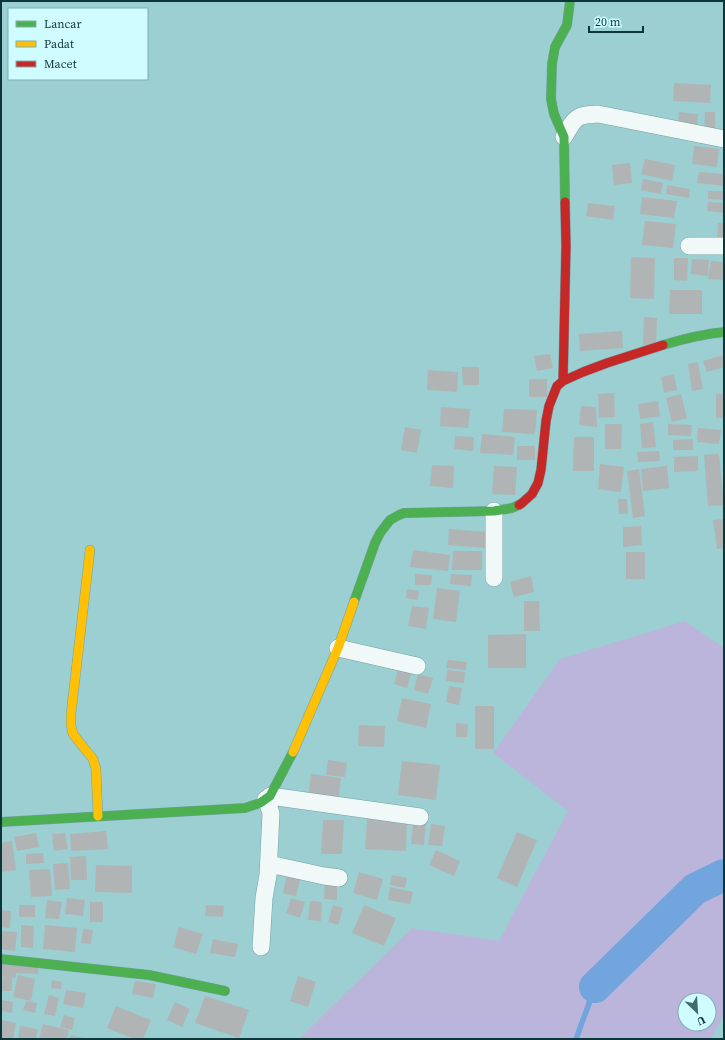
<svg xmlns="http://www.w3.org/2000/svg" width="725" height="1040" viewBox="0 0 725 1040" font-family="'Source Serif 4',serif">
  <rect width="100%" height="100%" fill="#9bcfd2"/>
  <!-- green -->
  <path fill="#bcb5db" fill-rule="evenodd" d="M685,621L724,648V1016L710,1039H299L412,928L499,941L568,811L493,753L560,659ZM685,1000H709V1024H685Z"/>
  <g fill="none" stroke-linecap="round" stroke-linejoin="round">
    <!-- stream -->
    <path stroke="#72a4dd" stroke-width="5.5" d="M576,1039L595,987"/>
    <!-- river -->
    <path stroke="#72a4dd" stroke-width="32" d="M595,987L695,889L724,875"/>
  </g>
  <!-- building -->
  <path fill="#b0b4b5" d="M674,83L711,85L710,103L673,101Z
    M679,112L698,114L697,128L678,127Z
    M705,112H715V132H704Z
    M694,146L719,149L717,167L692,164Z
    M645,159L675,165L672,181L641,174Z
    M630,163L632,183L614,185L612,165Z
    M699,172L724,174V186L697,183Z
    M643,179L663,183L661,194L641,190Z
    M667,185L690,189L689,198L666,194Z
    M708,191H724V200L708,199Z
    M642,197L677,201L674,218L640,214Z
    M708,202L724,203V213L707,211Z
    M588,203L615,206L613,220L586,216Z
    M645,221L676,224L673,248L642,245Z
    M718,223H724V240H717Z
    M631,257L655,258L654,299L630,298Z
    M674,258H688L687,281L674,280Z
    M692,259L709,260L708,276L691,274Z
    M711,261L724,262V280L708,279Z
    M670,290H702V314H669Z
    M644,317L657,318L656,346L643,345Z
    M622,331L623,348L580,351L579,334Z
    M550,354L553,368L537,371L534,356Z
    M724,355V367L707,372L703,361Z
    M698,362L703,389L692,391L688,364Z
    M462,367H479V385H463Z
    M428,370L458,372L457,392L427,390Z
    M674,374L677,390L664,393L661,377Z
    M529,379H547V397H529Z
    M614,393L615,417L599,418L598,394Z
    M681,394L687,418L672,422L666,398Z
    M716,394H724V418H716Z
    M658,401L660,416L640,419L638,404Z
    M581,406L596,407L597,427L579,425Z
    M441,407L470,409L468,428L440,426Z
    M504,409L537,410L535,434L502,432Z
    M653,422L656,447L642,448L640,424Z
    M605,424H622L621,449H605Z
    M668,424L692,425L691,436L668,435Z
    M405,427L421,430L417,453L401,450Z
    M698,428L721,430L719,444L697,442Z
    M482,434L515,437L513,455L480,453Z
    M455,436L474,437L473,451L454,449Z
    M574,437H594V471H573Z
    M693,439V450H673V440Z
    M517,446H535V460H517Z
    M659,451L660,461L638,462L637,452Z
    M719,454L724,505L708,506L704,455Z
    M698,456V471L674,472V457Z
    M600,464L624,467L621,492L598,489Z
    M432,465L454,466L453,488L430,486Z
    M494,466L517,467L515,495L492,494Z
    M667,466L669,488L643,491L641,469Z
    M639,469L645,516L633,518L627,471Z
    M618,499H627L628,514H619Z
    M723,519L724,529V548L717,549L713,520Z
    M641,526L642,545L623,547V527Z
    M449,529L487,532L485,548L448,545Z
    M413,550L450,555L448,571L410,567Z
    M453,551H482V570H452Z
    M626,552H645V579H626Z
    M415,574L432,575L431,585H415Z
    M451,574L472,575L471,586L450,584Z
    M531,576L534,592L514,597L510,582Z
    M437,588L460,591L456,622L433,619Z
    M407,589L419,591L418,600L406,598Z
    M524,601H539L540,631H524Z
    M412,606L429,608L426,629L408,626Z
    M526,634V668H488V635Z
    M448,660L467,662L466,670L446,668Z
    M399,666L412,669L407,688L394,684Z
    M447,670L465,672L464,683L446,681Z
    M418,674L433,678L428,694L414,690Z
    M449,686L462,688L459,705L446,702Z
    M402,698L431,704L426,728L397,721Z
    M475,706H494V749H475Z
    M456,723L468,724L467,737H456Z
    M359,725L385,726L384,747L358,746Z
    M328,760L347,763L345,777L326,775Z
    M402,761L440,765L436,800L398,795Z
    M311,774L341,778L338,803L308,799Z
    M367,819L407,822L406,851L365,849Z
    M323,820H344L342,854H321Z
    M413,822L426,823L424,845L411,844Z
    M431,824L445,826L442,846L428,845Z
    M106,831L108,849L71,851L70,834Z
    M517,832L537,840L517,887L497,878Z
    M36,833L39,847L17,851L14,837Z
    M65,833L68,849L54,851L52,834Z
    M12,841L16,870L2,872L1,864V843Z
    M436,850L460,861L454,876L429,865Z
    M43,853L44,863L26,864V854Z
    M86,856L87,880H71L70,857Z
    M68,863L70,889L55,890L53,864Z
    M96,865L132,866V893L95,892Z
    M50,869L52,896L31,897L29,870Z
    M359,872L383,879L377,900L353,893Z
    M287,873L301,876L296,896L283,893Z
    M392,875L407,878L405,888L390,885Z
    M325,880H337V900L324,899Z
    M390,887L413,892L410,904L388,900Z
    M67,898L85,900L83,916L65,914Z
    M291,898L305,902L300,918L286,913Z
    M47,900L62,902L59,919L45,918Z
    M310,901L322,902L321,921L308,920Z
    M90,902H103V922H90Z
    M19,905H35V917H19Z
    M206,905L224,906L223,917L205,916Z
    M333,905L343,908L338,925L328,922Z
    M364,905L396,918L384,946L352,933Z
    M1,910L11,911L10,928L1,927Z
    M21,925L34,926L33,948L21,947Z
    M45,925L77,928L75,952L43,949Z
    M179,927L203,934L196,954L173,947Z
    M83,929L93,930L91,944L81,943Z
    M1,931L17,932L15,951L1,949Z
    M213,939L238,944L235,957L210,953Z
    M1,961L39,964L38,974L16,973V978H12V991H2V978H6L1,977Z
    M18,975L35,979L31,1001L13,997Z
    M298,976L316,982L308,1007L290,1001Z
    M52,980L62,982L61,989L51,988Z
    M135,981L156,984L153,998L132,994Z
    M66,990L86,993L83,1008L63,1004Z
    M49,995L59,998L55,1016L44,1014Z
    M205,996L249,1010L239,1038L195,1023Z
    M1,1000L13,1002L12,1013L1,1011Z
    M26,1001L37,1003L35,1013L23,1010Z
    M175,1002L190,1009L182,1027L167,1020Z
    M116,1006L151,1020L143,1039H135L107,1028Z
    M64,1015L75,1018L72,1030L60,1027Z
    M1,1020L16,1023L13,1039H1Z
    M43,1024L69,1030L67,1039H39Z
    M20,1026L38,1029L36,1039H18Z
    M71,1035L83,1038V1039H70Z"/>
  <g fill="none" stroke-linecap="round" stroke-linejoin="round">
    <!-- street casing -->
    <g stroke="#75a0a3" stroke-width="18">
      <path id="street" d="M564,137C575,117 576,115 598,114L724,139
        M689,246H724
        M494,511V578
        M338,648L417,666
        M270,796L420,817
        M269,864L324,876L339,878
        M261,947L264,898L268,875L271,813L266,799"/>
    </g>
    <!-- fast casing -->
    <g stroke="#75a0a3" stroke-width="10">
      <path id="fast" d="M565,202L564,137L554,114L551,99L552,64L555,47L567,25L570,1
        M663,345C683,339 704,334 724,332
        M354,602L375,543L380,533L390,520L399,515L404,513L494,511L512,508L519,505
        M1,822L245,808L260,803L270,796L293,752
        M1,959L149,975L225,991"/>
    </g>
    <!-- slow casing -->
    <g stroke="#75a0a3" stroke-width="10">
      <path id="slow" d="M90,550L71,714V725L73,734L93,759L96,769L98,816
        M293,752L338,648L354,602"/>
    </g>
    <!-- jam casing -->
    <g stroke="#75a0a3" stroke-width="10">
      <path id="jam" d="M563,381L566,246L565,202
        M519,505L522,503L532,494L538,483L541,470L546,421L549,406L557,386L563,381L583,372L607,363L663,345"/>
    </g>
    <!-- street -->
    <use href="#street" stroke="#f0f8f8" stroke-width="17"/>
    <!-- fast -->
    <use href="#fast" stroke="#4caf50" stroke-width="9"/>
    <!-- slow -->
    <use href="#slow" stroke="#ffc107" stroke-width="9"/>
    <!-- jam -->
    <use href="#jam" stroke="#c62828" stroke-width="9"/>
  </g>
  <!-- border -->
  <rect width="725" height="1040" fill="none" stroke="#0c373a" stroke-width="4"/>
  <!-- legend -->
  <rect x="8" y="8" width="140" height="72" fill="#cffcfe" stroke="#81adb0"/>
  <rect x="16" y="21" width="20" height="6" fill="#4caf50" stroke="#81adb0"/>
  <text x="44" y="28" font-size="12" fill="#0c373a">Lancar</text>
  <rect x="16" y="41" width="20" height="6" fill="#ffc107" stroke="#81adb0"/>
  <text x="44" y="48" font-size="12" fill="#0c373a">Padat</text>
  <rect x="16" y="61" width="20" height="6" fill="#c62828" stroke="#81adb0"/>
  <text x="44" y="68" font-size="12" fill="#0c373a">Macet</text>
  <!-- north arrow -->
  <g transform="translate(697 1012) rotate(155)"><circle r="19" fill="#cffcfe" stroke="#81adb0"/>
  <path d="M0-3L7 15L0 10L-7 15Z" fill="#3e6c6f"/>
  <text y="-6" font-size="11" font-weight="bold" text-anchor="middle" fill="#0c373a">U</text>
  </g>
  <!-- scale -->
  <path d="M589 26v6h54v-6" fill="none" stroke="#0c373a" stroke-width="2"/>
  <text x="595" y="26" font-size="12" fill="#0c373a" stroke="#cffcfe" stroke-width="3" paint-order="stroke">20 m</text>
</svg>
